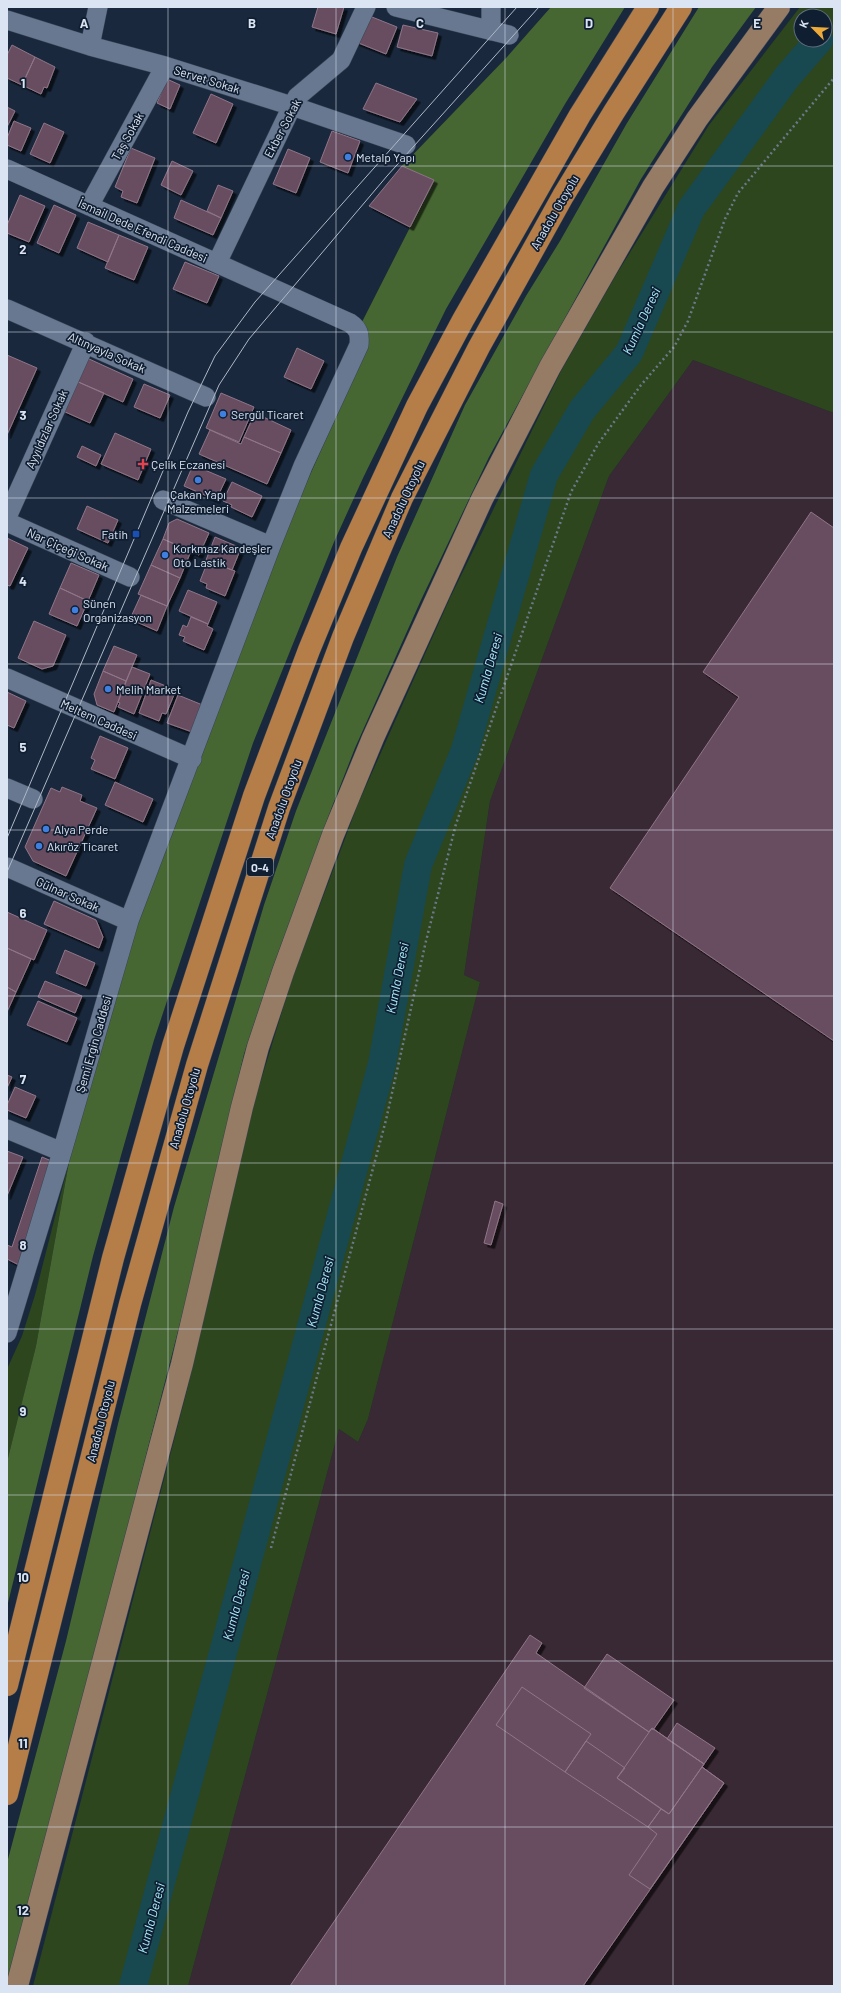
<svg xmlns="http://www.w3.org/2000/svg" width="841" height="1993" viewBox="0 0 841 1993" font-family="Barlow,sans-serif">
  <defs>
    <filter id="shadow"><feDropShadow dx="3.5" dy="3.5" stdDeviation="0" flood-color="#0009"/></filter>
  </defs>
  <rect width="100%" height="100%" fill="#19283c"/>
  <!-- industrial -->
  <path fill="#392934" d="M693,360L834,413V1986H188L339,1429L358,1442L368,1419L480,982L464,975L490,801L609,476Z"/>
  <!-- green -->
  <path fill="#2d461d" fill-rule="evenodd" d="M800,7H834V413L693,360L609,476L490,801L464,975L480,982L368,1419L358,1442L339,1429L188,1986H33L187,1390L254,1103L292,979L358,804L450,598L561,371L616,275L709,125ZM801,16H825V40H801Z
    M69,1162L36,1346L7,1462V1369L22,1336L35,1295Z"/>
  <!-- forest -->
  <path fill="#466731" d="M551,7H625L565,104L446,309L363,478L334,542L253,743L154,1040L122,1152L93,1256L7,1607V1462L36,1346L69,1162L135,925L277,549L367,347L362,322L434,180L402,166L507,57Z
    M699,7H756L712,67L641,179L489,457L421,600L355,748L330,812L273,967L244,1054L193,1273L40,1867L7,1981V1863L66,1641L118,1424L174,1207L264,905L296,811L397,557L465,405L526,296L560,241L627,123Z"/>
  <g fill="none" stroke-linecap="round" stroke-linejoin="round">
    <!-- river -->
    <path stroke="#184951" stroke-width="28" d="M133,1986L382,1064L418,865L465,750L544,475L582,410L629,353L691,209L787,77L819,40"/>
  </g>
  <!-- building -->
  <path fill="#674e60" stroke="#907588" filter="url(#shadow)" d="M318,7H344L336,34L312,27Z
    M367,15L397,27L386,54L356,42Z
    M403,25L438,33L432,56L397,47Z
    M12,45L35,57L22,85L7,78V55Z
    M35,57L55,67L47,88L44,87L41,94L22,85Z
    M167,79L180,85L170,109L157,103Z
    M376,83L417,99L400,122L363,109Z
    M211,94L233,104L216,143L193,133Z
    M7,107L15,111L7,127Z
    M14,121L31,128L21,151L7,145V138Z
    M44,123L64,132L50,163L30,154Z
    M332,131L360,141L348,173L320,162Z
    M131,148L155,158L137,203L121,197L123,191L115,187Z
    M288,149L310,158L296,193L273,184Z
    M172,161L193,171L181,195L161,185Z
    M402,166L434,180L410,227L369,206Z
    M218,185L233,191L221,218L207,211Z
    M20,195L45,206L29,242L7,233V225Z
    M181,200L221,218L213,235L174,218Z
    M54,205L76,215L59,253L37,243Z
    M88,222L119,235L108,262L77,248Z
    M119,235L148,247L134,280L105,268Z
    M185,262L219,276L207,303L173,289Z
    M297,348L324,361L311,389L284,377Z
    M7,355L37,368L7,435Z
    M87,358L133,379L123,402L76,381Z
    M76,381L104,393L90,423L63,411Z
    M144,384L170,395L160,418L134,407Z
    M221,393L254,407L239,442L206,428Z
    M255,413L291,430L281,453L244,437Z
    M210,430L241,444L244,437L281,453L267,484L199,454Z
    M115,433L151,449L138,480L101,464Z
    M82,446L101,455L96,466L77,457Z
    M193,465L226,479L216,500L184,486Z
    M232,482L262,496L252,517L231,507L232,505L223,501Z
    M87,506L118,520L108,543L77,529Z
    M811,512L834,528V1041L610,888L739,697L703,672Z
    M177,519L209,533L199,555L163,539L169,523Z
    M215,537L241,548L232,570L206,560Z
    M7,538L28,548L10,586L7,585Z
    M163,539L191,551L180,578L151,565Z
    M208,561L235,571L225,596L206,588L207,584L200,581Z
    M71,563L99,575L88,601L60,588Z
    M151,565L180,578L167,606L138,594Z
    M60,588L88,601L77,626L49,614Z
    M188,590L217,602L208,624L179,611Z
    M141,595L167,606L157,631L130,619Z
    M191,617L208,624L207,626L213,629L204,650L183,641L185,637L179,635L183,625L187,627Z
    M34,621L66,635L53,666L42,669L18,658Z
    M114,646L137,655L126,681L103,671Z
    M132,667L150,674L134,714L118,707L120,703L118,702Z
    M103,671L126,681L114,712L97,705L94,694Z
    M151,680L176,690L166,714L162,713L159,721L139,713Z
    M7,692L26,701L14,728L7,725Z
    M178,695L205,706L195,733L167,723Z
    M100,736L128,748L115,779L91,769L95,760L91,758Z
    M115,782L153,799L143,822L105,805Z
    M62,787L82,795L80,801L97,808L66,876L33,861L25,847L51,788L60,792Z
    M54,901L96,920L103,937L99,948L44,924Z
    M7,912L47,930L34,960L7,948Z
    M7,948L31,959L16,992L7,987Z
    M65,950L95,963L86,986L56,973Z
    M45,981L82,996L75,1013L38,997Z
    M7,987L16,992L7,1012Z
    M38,1001L77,1018L67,1042L27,1025Z
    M7,1075L12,1077L7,1088Z
    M15,1087L36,1096L26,1118L7,1110V1105Z
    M7,1151L23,1157L7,1196Z
    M42,1157L54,1162L19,1265L7,1259V1245L12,1247Z
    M495,1201L503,1204L491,1245L484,1243Z
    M530,1635L542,1643L536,1653L649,1732L652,1728L704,1764L702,1767L724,1783L583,1986H290Z
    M607,1654L674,1700L653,1730L652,1728L649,1732L584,1688Z
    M522,1687L591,1734L565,1772L496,1725Z
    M677,1723L715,1748L704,1764L667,1739Z
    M652,1728L704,1764L669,1814L617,1778Z
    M586,1741L625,1768L617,1778L661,1809L648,1827L565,1772Z
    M702,1767L724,1783L650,1889L629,1875L657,1834L648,1827L661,1809L669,1814Z"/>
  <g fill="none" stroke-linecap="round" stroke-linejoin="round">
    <!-- street casing -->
    <g stroke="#384354" stroke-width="20">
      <path id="street" d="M396,7L509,35
        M7,20L90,46L165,66L292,106L406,145
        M491,31V7
        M90,46L98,7
        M7,169L350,323C359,329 360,335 359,345L303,466L271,546L129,921L62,1152L7,1333
        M89,206L165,66
        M217,263L292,106L297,97L341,60L366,7
        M7,309L206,397
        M163,500L271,546
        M7,517L86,342
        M7,522L130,577
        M7,678L192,759
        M7,788L33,799
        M7,867L129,921
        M7,1129L62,1152"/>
    </g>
    <!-- primary casing -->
    <g stroke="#384354" stroke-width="23">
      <path id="primary" d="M17,1986L182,1364L242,1107L258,1047L283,972L333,835L373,738L482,499L550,367L653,187L697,119L779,7"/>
    </g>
    <!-- highway casing -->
    <g stroke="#384354" stroke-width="23">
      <path id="highway" d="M7,1685L113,1258L173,1046L254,796L309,650L351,548L417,406L463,320L580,115L648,7
        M7,1794L130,1304L197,1065L279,808L343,637L402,498L479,347L563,196L614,112L681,7"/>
    </g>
    <!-- path -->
    <path stroke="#6d798b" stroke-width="2.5" stroke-dasharray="2 3" stroke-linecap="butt" d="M271,1548L386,1120L426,941L456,824L571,492L598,444L641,385L674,347L688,321L725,219L738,193L834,78"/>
    <!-- street -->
    <use href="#street" stroke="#677890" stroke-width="19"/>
    <!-- primary -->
    <use href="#primary" stroke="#967b65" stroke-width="22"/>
    <!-- highway -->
    <use href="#highway" stroke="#b57d48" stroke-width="22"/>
    <!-- tram -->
    <path stroke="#aeb8c8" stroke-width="1" d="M7,838L188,412L215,356L255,302L517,7
      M7,872L219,385L249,339L387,176L539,7"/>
  </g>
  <!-- grid -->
  <path fill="none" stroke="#dbe4f2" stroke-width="1" stroke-opacity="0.55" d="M168,7V1986M336,7V1986M505,7V1986M673,7V1986M7,166H834M7,332H834M7,498H834M7,664H834M7,830H834M7,996H834M7,1163H834M7,1329H834M7,1495H834M7,1661H834M7,1827H834"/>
  <!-- markers -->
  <g fill="#3f7fe0" stroke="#101e32" stroke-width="1.5">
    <circle cx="348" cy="157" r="4"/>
    <circle cx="223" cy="414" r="4"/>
    <circle cx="198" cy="480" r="4"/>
    <circle cx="165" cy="555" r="4"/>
    <circle cx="75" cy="610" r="4"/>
    <circle cx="108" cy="689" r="4"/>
    <circle cx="46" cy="829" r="4"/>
    <circle cx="39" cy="846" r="4"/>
  </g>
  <path fill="#e0444e" stroke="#101e32" stroke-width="1.5" d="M141 458h4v4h4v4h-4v4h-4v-4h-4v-4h4z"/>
  <rect fill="#1a4fb4" stroke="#101e32" stroke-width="1.5" x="132" y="530" width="8" height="8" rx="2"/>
  <g text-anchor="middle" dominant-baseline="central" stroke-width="3.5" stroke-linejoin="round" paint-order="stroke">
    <!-- shield labels -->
    <rect fill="#101e32" stroke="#9ea9b8" stroke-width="1" x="247" y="858" width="26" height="18" rx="3"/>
    <g font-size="11" font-weight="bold" fill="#dbe4f2">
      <text x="260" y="867">O-4</text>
    </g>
    <!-- street labels -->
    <g font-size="12" fill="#dbe4f2" stroke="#101e32">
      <text transform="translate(207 79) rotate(17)">Servet Sokak</text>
      <text transform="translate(282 128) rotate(-62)">Ekber Sokak</text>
      <text transform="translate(127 136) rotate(-61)">Taş Sokak</text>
      <text transform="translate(554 212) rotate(-60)">Anadolu Otoyolu</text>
      <text transform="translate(143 230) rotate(24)">İsmail Dede Efendi Caddesi</text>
      <text transform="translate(107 352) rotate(24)">Altınyayla Sokak</text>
      <text transform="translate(46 429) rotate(-66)">Ayyıldızlar Sokak</text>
      <text transform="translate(403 499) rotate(-65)">Anadolu Otoyolu</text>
      <text transform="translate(68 549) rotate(24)">Nar Çiçeği Sokak</text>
      <text transform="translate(99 719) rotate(24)">Meltem Caddesi</text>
      <text transform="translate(283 799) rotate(-70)">Anadolu Otoyolu</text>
      <text transform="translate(68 894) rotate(24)">Gülnar Sokak</text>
      <text transform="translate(93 1044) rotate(-74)">Şemi Ergin Caddesi</text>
      <text transform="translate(184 1108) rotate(-74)">Anadolu Otoyolu</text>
      <text transform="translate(100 1421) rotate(-76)">Anadolu Otoyolu</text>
    </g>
    <!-- poi labels -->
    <g font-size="12" fill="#dbe4f2" stroke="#101e32" text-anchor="start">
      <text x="356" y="157">Metalp Yapı</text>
      <text x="231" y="414">Sergül Ticaret</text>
      <text x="151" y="464">Çelik Eczanesi</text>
      <text x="198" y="494" text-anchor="middle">Çakan Yapı<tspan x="198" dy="14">Malzemeleri</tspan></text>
      <text x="128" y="534" text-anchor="end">Fatih</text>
      <text x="173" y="548">Korkmaz Kardeşler<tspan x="173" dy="14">Oto Lastik</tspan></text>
      <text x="83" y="603">Sünen<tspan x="83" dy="14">Organizasyon</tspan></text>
      <text x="116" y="689">Melih Market</text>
      <text x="54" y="829">Alya Perde</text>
      <text x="47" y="846">Akıröz Ticaret</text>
    </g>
    <!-- water labels -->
    <g font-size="13" font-style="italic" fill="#aaeffd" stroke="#101e32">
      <text transform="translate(641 321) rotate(-65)">Kumla Deresi</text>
      <text transform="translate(488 668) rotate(-74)">Kumla Deresi</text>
      <text transform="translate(397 978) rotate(-79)">Kumla Deresi</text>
      <text transform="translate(320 1292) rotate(-75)">Kumla Deresi</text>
      <text transform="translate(236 1605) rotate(-75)">Kumla Deresi</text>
      <text transform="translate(151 1918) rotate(-75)">Kumla Deresi</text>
    </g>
  </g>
  <g font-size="13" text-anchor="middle" font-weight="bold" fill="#dbe4f2" stroke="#101e32" stroke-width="3.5" stroke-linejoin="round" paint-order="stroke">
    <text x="84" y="28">A</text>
    <text x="252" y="28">B</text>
    <text x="420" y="28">C</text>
    <text x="589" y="28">D</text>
    <text x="757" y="28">E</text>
    <text x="23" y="88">1</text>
    <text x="23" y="254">2</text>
    <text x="23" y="420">3</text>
    <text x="23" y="586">4</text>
    <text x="23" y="752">5</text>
    <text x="23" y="918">6</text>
    <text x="23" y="1084">7</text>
    <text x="23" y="1250">8</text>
    <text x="23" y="1416">9</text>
    <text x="23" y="1582">10</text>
    <text x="23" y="1748">11</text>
    <text x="23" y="1915">12</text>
  </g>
  <!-- border -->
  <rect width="841" height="1993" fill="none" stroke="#dbe4f2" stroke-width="16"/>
  <!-- north arrow -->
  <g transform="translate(813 28) rotate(294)"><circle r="19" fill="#101e32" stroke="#616d7f"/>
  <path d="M0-3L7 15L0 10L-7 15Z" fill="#ebaa39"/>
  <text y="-6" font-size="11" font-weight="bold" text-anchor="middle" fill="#dbe4f2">K</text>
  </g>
</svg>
